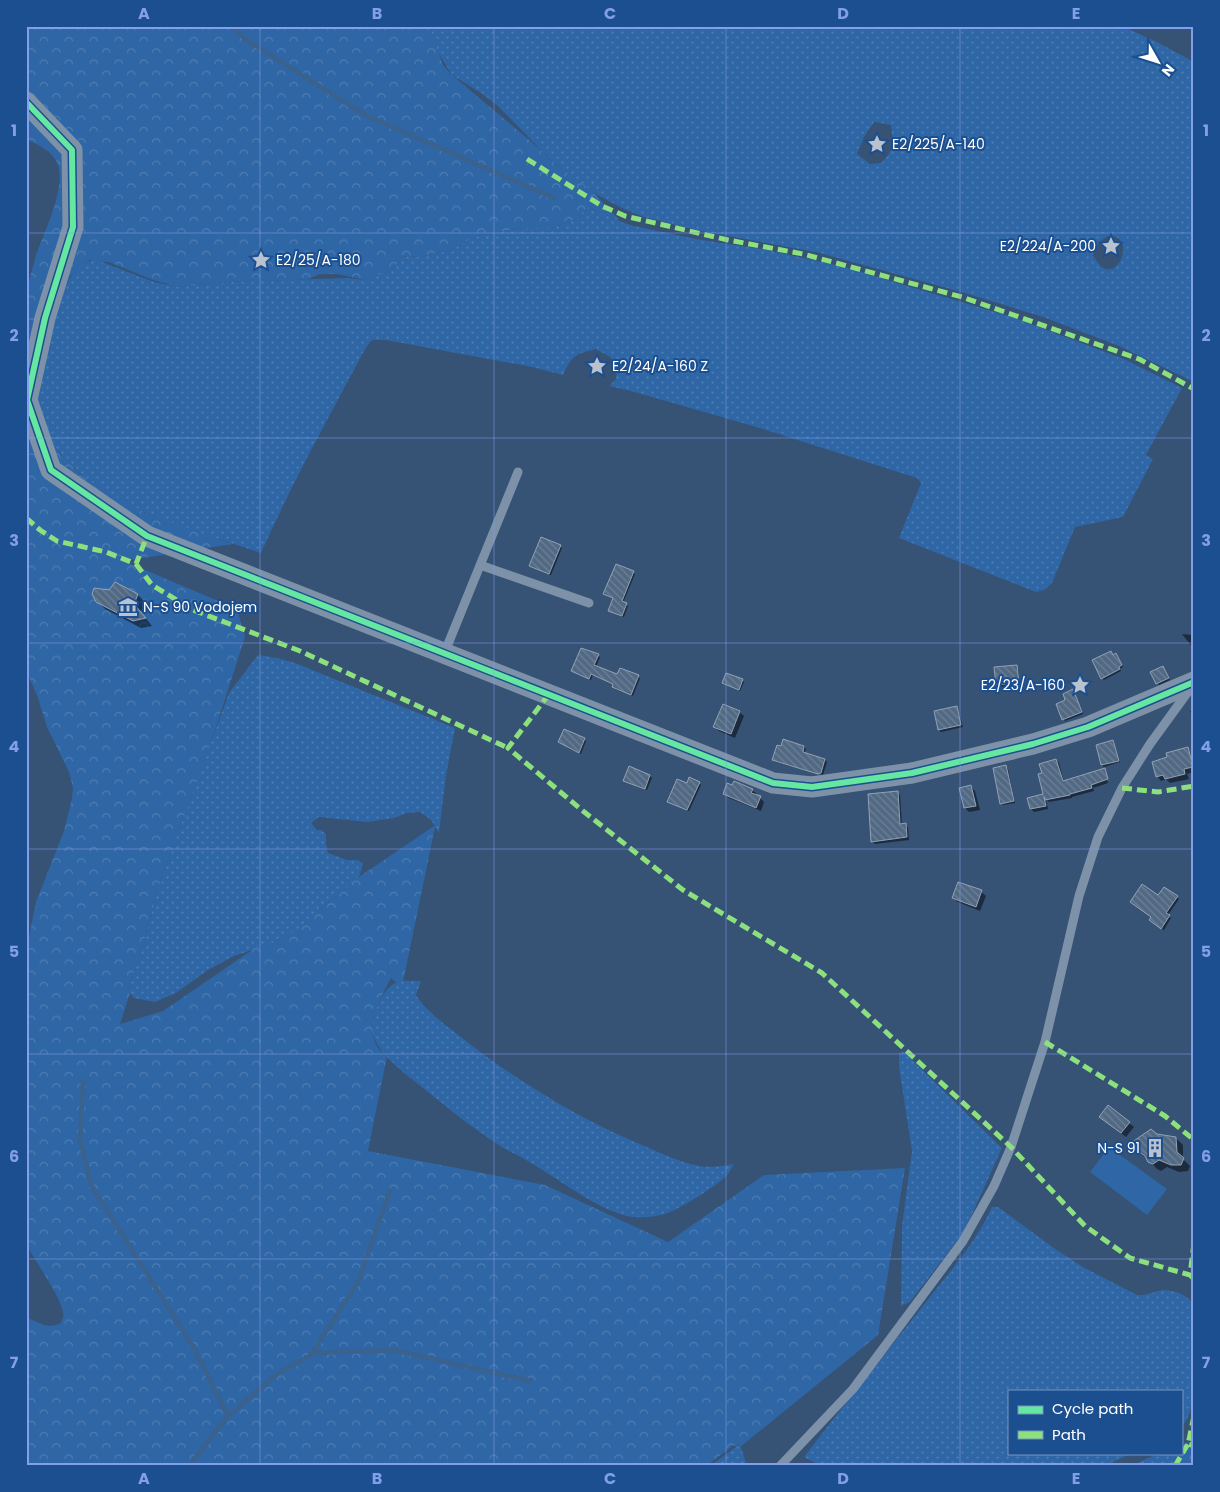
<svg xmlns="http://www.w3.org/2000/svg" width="1220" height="1492" viewBox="0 0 1220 1492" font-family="Poppins,sans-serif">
  <defs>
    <pattern id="grass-dots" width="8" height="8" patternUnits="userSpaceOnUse" patternTransform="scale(1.25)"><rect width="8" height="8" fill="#2f66a5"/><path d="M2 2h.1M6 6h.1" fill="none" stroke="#4e7db2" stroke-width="1.8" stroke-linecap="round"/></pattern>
    <pattern id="forest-crowns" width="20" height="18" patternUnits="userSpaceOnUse" patternTransform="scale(1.25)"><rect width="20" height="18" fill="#2f66a5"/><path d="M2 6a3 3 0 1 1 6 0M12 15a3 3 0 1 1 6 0" fill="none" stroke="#4e7db2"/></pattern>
    <pattern id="building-back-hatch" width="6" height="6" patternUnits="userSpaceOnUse" patternTransform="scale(1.25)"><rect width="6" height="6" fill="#526984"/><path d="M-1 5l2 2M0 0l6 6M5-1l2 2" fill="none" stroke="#6c8096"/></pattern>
  </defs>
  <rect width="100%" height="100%" fill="#365274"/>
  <!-- grass -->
  <path fill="url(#grass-dots)" fill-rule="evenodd" d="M429,26H1122L1157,42L1194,62V382L1119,346L1043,317L965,293L816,252L701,231L644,217L624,209L601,197L581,184L553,162L498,106L481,93L452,75L437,51ZM874,122L891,125C893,144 895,149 881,163L870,164L857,154L864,137ZM1108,236C1111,236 1113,236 1116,237C1135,245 1112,293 1093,255C1096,246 1099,241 1108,236Z
    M589,207L621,222L634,226L696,239L767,250L840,266L1012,317L1124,359L1182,388L1146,455L1153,459L1123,517L1075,527L1052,583L1044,590L1036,592L899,538L921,483L917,478L760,428L631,391L609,386L616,379L617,366L610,357L596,349C576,354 572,355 563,375L532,367L386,340H372L365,349C329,417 292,483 261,553C199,532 117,512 71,465C64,458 58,452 53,444C50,439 48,433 46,427C43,419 40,411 39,402C38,371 50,339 58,309C63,290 73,259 97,260L154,282L178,287L227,282L348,278L365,280L394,269L402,256L421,257L450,250L466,241L480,235L523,228H552L578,218L585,209Z
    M258,655L277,658L295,663L455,728L446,775L439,833L431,820L420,812L407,813L394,818L367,822L319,817L311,823L317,830H321L326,834V844L328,853L347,860H358L363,864L360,875L345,890L321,908L310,923L289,935L273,943L234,956L208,970L176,993L155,1002L134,998L128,991L144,941L158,888L229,693Z
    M421,981L416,995C425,1010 443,1023 457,1034C515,1080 580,1120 649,1148C665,1155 682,1163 700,1166C711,1168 722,1166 734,1164C732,1167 730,1171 728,1174C719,1185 681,1208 668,1213C655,1217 639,1219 627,1216C599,1209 571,1188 547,1173C539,1168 530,1162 521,1157C516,1154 510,1152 505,1149C476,1131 449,1109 423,1088C406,1074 385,1060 375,1040C367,1025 380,991 395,983C401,980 413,981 421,981Z
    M904,1052L1002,1148L964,1232L910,1302L901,1306L902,1226L912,1151L899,1067V1053Z
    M992,1207H998L1058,1251L1083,1267L1137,1295C1145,1296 1150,1293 1157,1291C1170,1288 1187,1293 1194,1305V1396C1192,1408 1189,1418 1181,1428V1391H1009V1453H1132L1105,1466H821L804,1457C843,1406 883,1357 922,1307C947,1275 975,1244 992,1207Z
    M740,1444L747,1466H710Z
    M1159,1453H1178L1171,1466H1131Z"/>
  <!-- forest -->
  <path fill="url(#forest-crowns)" d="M26,26H429L443,65L452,75L540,149L553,162L592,191L621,222L589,207L585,209L578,218L552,228H524L480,235L466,241L450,250L421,257L402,256L394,269L365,280L337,274H320L308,279L295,280L227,282L178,287L153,280L109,262L89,260L84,263L70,276L61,296L40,379L39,402L41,413L53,444L59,453L81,475L107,492L146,513L232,544L124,561L237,609L245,637L209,749L158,888L144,941L128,991L130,993L120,1024L163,1011L255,948L273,943L309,923L321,908L345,890L353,881L434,826L435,827L403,982H396L391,978C381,998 363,1028 379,1049C381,1051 385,1054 387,1056L368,1151L545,1185L668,1242L764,1175L905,1168L878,1335L740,1447L739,1444L736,1447L734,1445L706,1466H26V1317C38,1322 48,1330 61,1323C63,1319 64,1316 63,1312C59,1294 37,1264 28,1247L26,1243V951L36,902L64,831L72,798L73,788L69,772L47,727L37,695L26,671V289C30,278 33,266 36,255C44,233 66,188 58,165C53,151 39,145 26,139Z
    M1194,1441V1466H1171L1178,1453H1181V1449L1185,1443Z"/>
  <!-- park -->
  <path fill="#2f66a5" d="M1109,1147L1167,1189L1147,1215L1090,1172Z"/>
  <!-- shadow -->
  <path fill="#0007" d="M560,546L562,548L551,575L531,566Z
    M633,572L635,574L623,603L628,606L624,617L612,612L614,599L605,594Z
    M115,583L138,595L145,602L141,612L152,626L141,628L105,609L97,601L109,591Z
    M1182,634L1192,635L1194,634V649Z
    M1111,652L1114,656L1116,655L1118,657L1123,667L1120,669L1121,671L1104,680L1102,678Z
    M598,656L600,657L596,667L618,675L638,677L640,678L633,696L615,689L613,687L615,684L593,675L591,680L573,671Z
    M1016,666L1018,668L1020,685L1000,687L998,685Z
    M1165,669L1170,680L1159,685L1157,683Z
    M742,680L744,682L740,691L723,682Z
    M1073,691L1083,714L1065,721L1063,719L1067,701Z
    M956,707L958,709L963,727L941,732L939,730L935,712Z
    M1194,709V720L1190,711Z
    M739,712L744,716L735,738L719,731L715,727Z
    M565,731L586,741L581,754L568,748L566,745Z
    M1112,742L1114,744L1120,762L1104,767L1102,765L1097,746Z
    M804,747L806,749L804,754L825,760L827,762L823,775L776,762L774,760Z
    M1189,753L1193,757L1194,772L1187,774L1189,779L1170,783L1166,779L1161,781L1157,776Z
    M1056,760L1059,763L1064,782L1104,769L1106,771H1104L1108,783L1093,788L1094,791L1072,797V798L1049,802L1046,799L1048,809L1034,812L1031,809L1029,799L1045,795L1043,774Z
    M1006,767L1008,769L1015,803L1003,805L1001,803Z
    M650,776L652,778L647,790L625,781Z
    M699,783L701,785L689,811L671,803L687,785Z
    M970,786L975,791L980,810L969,812L965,808L960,788Z
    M752,790L757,794L756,796L760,798L764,802L761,811L729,798L724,794Z
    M897,792L900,795L902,825H906L908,827L909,840L875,844L872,841Z
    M981,892L986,896L980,911L958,902L953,898Z
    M1158,897H1177L1179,899L1168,915L1171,918L1164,930L1152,922Z
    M1106,1121L1129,1123L1134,1127L1126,1137Z
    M1157,1135L1176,1138L1183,1145V1159L1190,1166L1188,1171L1179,1172L1167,1167L1161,1171L1157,1169L1148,1159L1137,1152L1130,1145Z"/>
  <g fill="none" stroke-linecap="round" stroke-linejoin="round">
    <!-- stream -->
    <path stroke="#3b618d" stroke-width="4.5" d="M232,26L245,39L365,115L554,198
      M83,1081L80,1139L91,1185L194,1348L228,1416
      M311,1355L358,1282L390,1190
      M189,1466L228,1416L277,1374L315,1353L394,1350L530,1381"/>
  </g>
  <!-- building -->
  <path fill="url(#building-back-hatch)" stroke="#92a2b6" d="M541,537L561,545L549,574L529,566Z
    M616,564L634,571L622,601L627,603L622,616L608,611L613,598L603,594Z
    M115,582L138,594L134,604L146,618L133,621L96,602L92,594L94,588L109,590Z
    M581,648L599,654L594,665L617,674L620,668L639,675L631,695L612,687L613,684L591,674L589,679L571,671Z
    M1111,651L1113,655L1116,653L1122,665L1119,667L1120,669L1101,679L1092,660Z
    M1017,665L1019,683L996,685L994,667Z
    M1163,666L1169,678L1156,684L1150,672Z
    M726,673L743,679L739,690L722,683Z
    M1073,689L1082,712L1062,720L1056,704L1065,700L1063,694Z
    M723,704L740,711L731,734L713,727Z
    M957,706L961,725L938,730L934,711Z
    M564,729L585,738L579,753L558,742Z
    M783,739L804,746L803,752L825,759L821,773L818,774L772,760L777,745L781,746Z
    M1113,740L1119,761L1101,765L1096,745Z
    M1188,747L1193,767L1184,769L1185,774L1165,779L1163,775L1156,777L1152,762L1167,757L1166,753Z
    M1056,759L1063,781L1105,768L1108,779L1091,785L1092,788L1070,794V795L1045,800L1044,797L1046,806L1030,809L1027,798L1043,794L1038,774L1042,773L1039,764Z
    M1006,765L1014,801L1000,804L993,768Z
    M629,766L650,775L645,789L623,781Z
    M689,777L700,782L687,810L667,802L677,779L687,783Z
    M734,781L753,789L751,793L761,796L756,808L723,794L727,783L732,785Z
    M971,785L976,806L964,808L959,788Z
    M898,791L900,824L906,823L907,837L871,842L868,794Z
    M958,882L982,890L976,907L952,898Z
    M1142,884L1158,895L1164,887L1178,896L1166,913L1170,915L1161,929L1149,920L1151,917L1130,902Z
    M1108,1105L1130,1122L1121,1133L1099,1117Z
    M1151,1129L1157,1134L1176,1137L1177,1152L1184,1158L1181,1165H1171L1159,1160L1153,1164L1148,1162L1145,1156L1128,1145Z"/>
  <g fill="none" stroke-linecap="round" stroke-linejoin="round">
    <!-- service -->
    <path stroke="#7d92a8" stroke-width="9" d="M480,565L589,603
      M444,654L518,472
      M780,1466L853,1389L963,1241L994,1186L1011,1147L1045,1042L1079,896L1098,837L1122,788L1150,744L1190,689"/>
    <!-- tertiary -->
    <path stroke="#7d92a8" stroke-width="21" d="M26,102L72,150L73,227L45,318L27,400L51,470L147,536L773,783L812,787L912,773L1033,744L1088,727L1194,682"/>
    <!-- quiet -->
    <path stroke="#8de07e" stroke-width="5" stroke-dasharray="10 5" stroke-linecap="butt" d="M527,159L602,206L625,216L728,240L803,254L962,297L1139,359L1194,389
      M26,518L40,530L57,541L106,552L136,564L147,536
      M136,564L152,585L193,610L300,651L508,748
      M549,694L508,748L583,811L683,890L822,973L1011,1147L1085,1226L1130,1258L1190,1275
      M1122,788L1158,792L1194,786
      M1045,1042L1165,1116L1194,1140
      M1194,1243L1190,1275L1194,1279
      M1194,1416L1188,1444L1194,1446
      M1175,1466L1188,1444"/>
    <!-- cycleway casing -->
    <g stroke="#1b4f8f" stroke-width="9">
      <path id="cycleway" d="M26,102L72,150L73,227L45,318L27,400L51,470L147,536L773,783L812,787L912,773L1033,744L1088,727L1194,682"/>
    </g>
    <!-- cycleway -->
    <use href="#cycleway" stroke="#66e7a1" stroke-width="6"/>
  </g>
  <!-- grid -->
  <path fill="none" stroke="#839eea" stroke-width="1" stroke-opacity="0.55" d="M260,26V1466M494,26V1466M726,26V1466M960,26V1466M26,233H1194M26,438H1194M26,643H1194M26,849H1194M26,1054H1194M26,1259H1194"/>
  <!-- icons -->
  <defs>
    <g id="sight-bare" transform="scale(1.5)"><path d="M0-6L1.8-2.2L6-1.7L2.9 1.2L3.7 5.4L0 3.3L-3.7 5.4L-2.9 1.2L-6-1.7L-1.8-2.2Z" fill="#b9c2ce" stroke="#1b4f8f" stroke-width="2.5" paint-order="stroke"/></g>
    <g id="museum-bare" transform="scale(1.5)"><path d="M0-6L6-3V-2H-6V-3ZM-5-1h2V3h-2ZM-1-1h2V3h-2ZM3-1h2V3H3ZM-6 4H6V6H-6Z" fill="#b9c2ce" stroke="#1b4f8f" stroke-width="2.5" paint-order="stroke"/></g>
    <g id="building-bare" transform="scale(1.5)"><path d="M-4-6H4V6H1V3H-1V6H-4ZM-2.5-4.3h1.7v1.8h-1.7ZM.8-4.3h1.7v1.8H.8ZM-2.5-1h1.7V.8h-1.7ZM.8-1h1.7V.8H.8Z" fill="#b9c2ce" stroke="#1b4f8f" stroke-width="2.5" paint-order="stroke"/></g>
  </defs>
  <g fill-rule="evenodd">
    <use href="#sight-bare" x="877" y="144"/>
    <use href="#sight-bare" x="1111" y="246"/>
    <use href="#sight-bare" x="261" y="260"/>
    <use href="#sight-bare" x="597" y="366"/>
    <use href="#museum-bare" x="128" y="607"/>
    <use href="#sight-bare" x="1080" y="685"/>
    <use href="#building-bare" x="1155" y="1148"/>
  </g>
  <g text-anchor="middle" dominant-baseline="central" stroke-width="4" stroke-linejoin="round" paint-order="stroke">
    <!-- poi labels -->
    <g font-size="14" fill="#fff" stroke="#1b4f8f" text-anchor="start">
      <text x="892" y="144">E2/225/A-140</text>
      <text x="1096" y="246" text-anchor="end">E2/224/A-200</text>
      <text x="276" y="260">E2/25/A-180</text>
      <text x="612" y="366">E2/24/A-160 Z</text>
      <text x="143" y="607">N-S 90 Vodojem</text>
      <text x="1065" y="685" text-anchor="end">E2/23/A-160</text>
      <text x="1140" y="1148" text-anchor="end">N-S 91</text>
    </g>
  </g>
  <!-- border -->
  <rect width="1220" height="1492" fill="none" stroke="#1b4f8f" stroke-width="55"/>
  <!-- legend -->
  <rect x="1008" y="1390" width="175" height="65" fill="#1b4f8f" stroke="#7695bc"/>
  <rect x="1018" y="1406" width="25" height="8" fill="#66e7a1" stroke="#7695bc"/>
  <text x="1052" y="1414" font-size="15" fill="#ffffff">Cycle path</text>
  <rect x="1018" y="1431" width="25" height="8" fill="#8de07e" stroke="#7695bc"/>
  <text x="1052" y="1440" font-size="15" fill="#ffffff">Path</text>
  <!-- north arrow -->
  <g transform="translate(1158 62) rotate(129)" stroke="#1b4f8f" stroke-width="4" paint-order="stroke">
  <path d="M0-4L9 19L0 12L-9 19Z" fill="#ffffff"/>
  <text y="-8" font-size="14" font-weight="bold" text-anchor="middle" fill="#ffffff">N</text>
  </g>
  <rect x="28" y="28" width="1164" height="1436" fill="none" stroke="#839eea" stroke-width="2"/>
  <g font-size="16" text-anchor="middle" font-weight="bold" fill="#839eea">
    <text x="144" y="19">A</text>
    <text x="377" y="19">B</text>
    <text x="610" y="19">C</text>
    <text x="843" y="19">D</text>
    <text x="1076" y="19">E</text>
    <text x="14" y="136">1</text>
    <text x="1206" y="136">1</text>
    <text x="14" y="341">2</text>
    <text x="1206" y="341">2</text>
    <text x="14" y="546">3</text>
    <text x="1206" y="546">3</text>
    <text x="14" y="752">4</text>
    <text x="1206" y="752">4</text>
    <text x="14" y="957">5</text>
    <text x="1206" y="957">5</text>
    <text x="14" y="1162">6</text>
    <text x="1206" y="1162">6</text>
    <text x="14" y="1368">7</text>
    <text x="1206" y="1368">7</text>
    <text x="144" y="1484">A</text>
    <text x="377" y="1484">B</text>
    <text x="610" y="1484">C</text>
    <text x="843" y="1484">D</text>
    <text x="1076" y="1484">E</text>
  </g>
</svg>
